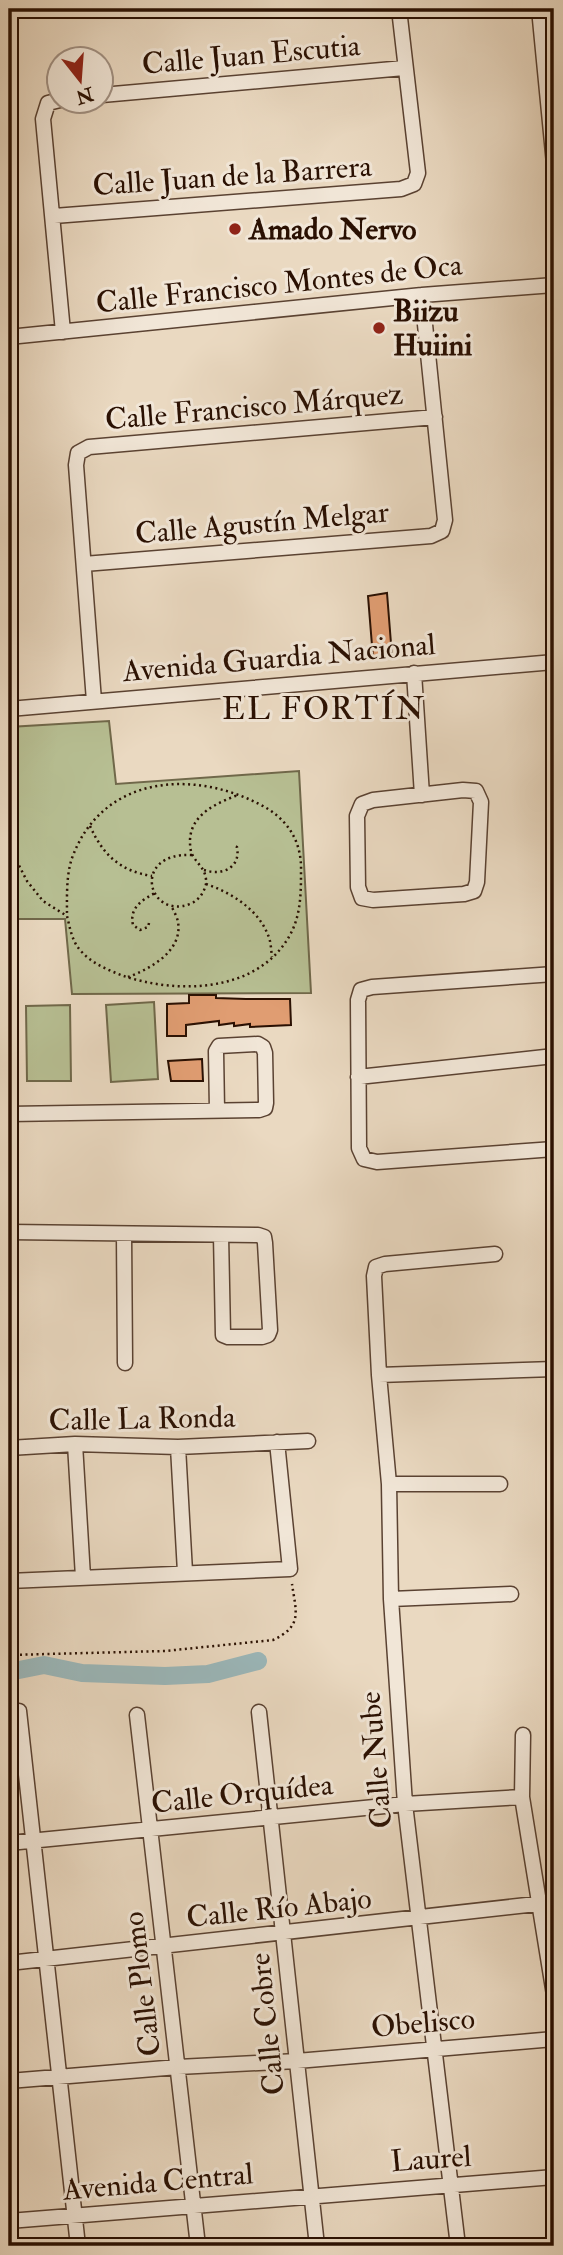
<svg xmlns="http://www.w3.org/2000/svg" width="563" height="2255" viewBox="0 0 563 2255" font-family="'IM FELL Double Pica',serif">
  <rect width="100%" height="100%" fill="#ead9c1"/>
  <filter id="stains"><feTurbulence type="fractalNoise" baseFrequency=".00286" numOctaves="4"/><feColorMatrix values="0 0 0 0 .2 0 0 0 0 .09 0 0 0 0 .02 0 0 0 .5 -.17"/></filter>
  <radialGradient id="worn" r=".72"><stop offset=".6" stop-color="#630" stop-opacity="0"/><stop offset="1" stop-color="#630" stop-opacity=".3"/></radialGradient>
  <!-- green -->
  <path fill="#b7bf93" stroke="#70684a" stroke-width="2" d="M109,721L116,784L299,771L311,993L72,994L65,919H9V727Z
    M154,1002L158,1079L111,1082L106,1005Z
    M70,1005L71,1081H27L26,1006Z"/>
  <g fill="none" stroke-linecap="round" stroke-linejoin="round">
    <!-- canal -->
    <path stroke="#9bb8bb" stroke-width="18" d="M9,1672L44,1665L82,1673L165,1676L208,1674L258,1661"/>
  </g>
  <!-- building -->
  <path fill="#e09d72" stroke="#2a1002" stroke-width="2" d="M387,593L392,656L373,658L368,596Z
    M189,995H216V998L246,999H290L291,1025L250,1027V1024L234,1026V1023L219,1025V1021L186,1025V1036H167V1004L189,1003Z
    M202,1059L203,1081H171L168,1061Z"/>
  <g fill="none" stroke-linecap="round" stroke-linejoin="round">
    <!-- minor casing -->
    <g stroke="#5a4232" stroke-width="17">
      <path id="minor" d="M539,9L554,164
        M102,95L404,68
        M60,100L48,103L43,119L63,332
        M54,216L401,189L414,184L418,173L399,9
        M9,337L422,295L554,285
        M84,564L431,536L442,531L445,520L422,295
        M414,673L422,795
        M94,701L76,465L78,453L89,447L435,417
        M9,709L554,662
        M463,790L476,791L481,802L477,882L474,891L464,894L373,900L362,898L358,887L357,816L362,804L373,800Z
        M554,974L372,987L361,990L358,1000L359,1148L364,1159L377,1162L554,1149
        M358,1077L554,1056
        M9,1114L259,1110L265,1108L266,1103L265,1053L263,1047L258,1044L219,1046L216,1051L217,1110
        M9,1232L258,1235L264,1237L265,1243L270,1330L268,1335L262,1337H228L223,1335L221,1235
        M124,1234L125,1363
        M379,1375L554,1369
        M75,1444L83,1577
        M178,1447L185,1572
        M9,1448L75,1444L178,1447L308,1441
        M389,1484H500
        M9,1581L290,1569L277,1442
        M391,1599L511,1594
        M19,1711L78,2246
        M259,1712L317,2246
        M137,1715L198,2246
        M523,1735L522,1797L554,1995
        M9,1843L405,1804L522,1797
        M9,1963L554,1902
        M9,2081L178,2067L297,2061L554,2039
        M9,2221L554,2177
        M458,2246L405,1804L391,1599L389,1484L379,1375L374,1276L376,1267L385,1264L495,1254"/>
    </g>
    <!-- path -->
    <path stroke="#2a1002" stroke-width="2.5" stroke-dasharray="2 3.5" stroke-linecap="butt" d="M90,826C103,855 120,871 152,876
      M9,846L27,881L43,901L67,916C70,928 72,941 80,950C91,963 106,969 121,975C177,995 260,993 291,933C301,914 301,891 301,871C302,840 286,817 259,804C191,769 102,776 72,858C66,876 67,897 67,916
      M192,855C131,852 147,920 190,904C198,901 204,893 206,884C207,870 199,866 193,856C190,851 190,845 190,840C191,814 217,803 238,795
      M204,870C222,876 241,868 237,847L233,845
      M206,884C230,892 258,909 268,935C271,941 271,950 272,957
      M149,923L148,927L140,930L133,925C129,908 142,900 155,893
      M128,977C150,969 183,951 178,922C177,917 174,911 171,906
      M9,1655L165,1651L273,1640C303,1626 296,1612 292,1584"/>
    <!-- minor -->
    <use href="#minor" stroke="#f1e6d7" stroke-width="14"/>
  </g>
  <!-- markers -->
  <g fill="#8f2418" stroke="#f1e6d7" stroke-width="2.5">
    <circle cx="235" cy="229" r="7"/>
    <circle cx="379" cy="328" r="7"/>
  </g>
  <g text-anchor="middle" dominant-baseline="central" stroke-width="6" stroke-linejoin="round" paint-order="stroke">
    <!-- street labels -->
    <g font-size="30" fill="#2a1002" stroke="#f1e6d7">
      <text transform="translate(251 55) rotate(-5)">Calle Juan Escutia</text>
      <text transform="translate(232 176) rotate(-4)">Calle Juan de la Barrera</text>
      <text transform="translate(279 284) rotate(-6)">Calle Francisco Montes de Oca</text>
      <text transform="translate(254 407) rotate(-5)">Calle Francisco Márquez</text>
      <text transform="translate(262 523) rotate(-5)">Calle Agustín Melgar</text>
      <text transform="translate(279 658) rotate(-5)">Avenida Guardia Nacional</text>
      <text transform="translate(142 1419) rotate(-1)">Calle La Ronda</text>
      <text transform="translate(376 1760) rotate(-95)">Calle Nube</text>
      <text transform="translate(242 1794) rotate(-6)">Calle Orquídea</text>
      <text transform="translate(279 1908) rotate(-6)">Calle Río Abajo</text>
      <text transform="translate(142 1984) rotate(-97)">Calle Plomo</text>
      <text transform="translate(423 2023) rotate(-5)">Obelisco</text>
      <text transform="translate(267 2024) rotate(-96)">Calle Cobre</text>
      <text transform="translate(431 2159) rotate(-4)">Laurel</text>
      <text transform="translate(158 2182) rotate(-5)">Avenida Central</text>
    </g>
    <!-- poi labels -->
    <g font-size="30" font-weight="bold" fill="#2a1002" stroke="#f1e6d7" text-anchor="start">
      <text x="249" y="229">Amado Nervo</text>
      <text x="393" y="311">Biizu<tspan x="393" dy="34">Huiini</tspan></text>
    </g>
    <!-- neighbourhood labels -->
    <g font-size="32" letter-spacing="2" fill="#2a1002" stroke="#f1e6d7">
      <text x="324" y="709">EL FORTÍN</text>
    </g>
  </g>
  <!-- margin -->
  <rect width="563" height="2255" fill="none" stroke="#ead9c1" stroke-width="35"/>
  <rect x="10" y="10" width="542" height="2234" fill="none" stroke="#2a1002" stroke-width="3.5"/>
  <rect x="18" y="18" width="528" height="2220" fill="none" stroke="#2a1002" stroke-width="2"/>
  <!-- north arrow -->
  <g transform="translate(80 80) rotate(163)"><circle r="33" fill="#f1e6d7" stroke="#a19082" stroke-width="2"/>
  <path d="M0-5L12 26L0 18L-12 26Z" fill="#8f2418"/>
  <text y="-10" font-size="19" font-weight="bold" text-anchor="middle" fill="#2a1002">N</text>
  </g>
  <rect width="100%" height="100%" filter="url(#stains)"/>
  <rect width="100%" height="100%" fill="url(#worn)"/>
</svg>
